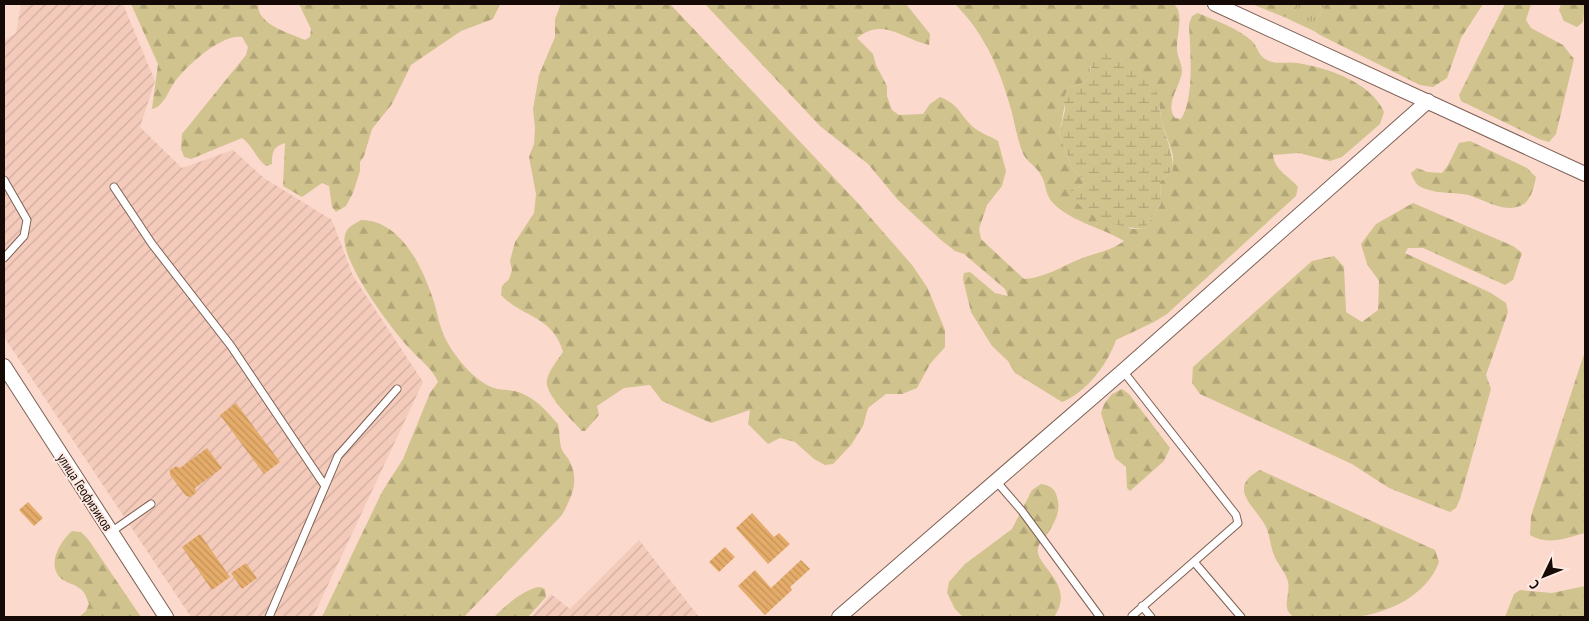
<svg xmlns="http://www.w3.org/2000/svg" width="1589" height="621" viewBox="0 0 1589 621" font-family="'PT Sans Narrow',sans-serif">
  <defs>
    <pattern id="industrial-furrows" width="10" height="10" patternUnits="userSpaceOnUse" patternTransform="scale(1.25)"><rect width="10" height="10" fill="#f4cbbb"/><path d="M-1 1l2-2M0 10L10 0M9 11l2-2" fill="none" stroke="#d0ad9f"/></pattern>
    <pattern id="grass-tufts" width="24" height="20" patternUnits="userSpaceOnUse" patternTransform="scale(1.25)"><rect width="24" height="20" fill="#d0c38e"/><path d="M3 7l-1-3M5 7V3M7 7l1-3M15 17l-1-3M17 17v-4M19 17l1-3" fill="none" stroke="#b2a679"/></pattern>
    <pattern id="forest-firs" width="22" height="20" patternUnits="userSpaceOnUse" patternTransform="scale(1.25)"><rect width="22" height="20" fill="#d0c38e"/><path d="M5 1l3.5 6h-7zM16 11l3.5 6h-7z" fill="#b2a679"/></pattern>
    <pattern id="wetland-marsh" width="20" height="14" patternUnits="userSpaceOnUse" patternTransform="scale(1.25)"><rect width="20" height="14" fill="#d0c38e"/><path d="M1 5h8M5 5V1M11 12h8M15 12V8" fill="none" stroke="#b2a679"/></pattern>
    <pattern id="building-back-hatch" width="6" height="6" patternUnits="userSpaceOnUse" patternTransform="scale(1.25)"><rect width="6" height="6" fill="#e4ab69"/><path d="M-1 5l2 2M0 0l6 6M5-1l2 2" fill="none" stroke="#c3925a"/></pattern>
  </defs>
  <rect width="100%" height="100%" fill="#fbd9cc"/>
  <!-- industrial -->
  <path fill="url(#industrial-furrows)" d="M21,4H123L155,81L140,127L182,168L233,150L264,178L332,220L353,276L423,382L313,617H191L4,337V41L16,33Z
    M639,540L699,617H532L551,594L570,609Z"/>
  <!-- grass -->
  <path fill="url(#grass-tufts)" d="M1299,4H1326L1317,18L1314,31L1284,17L1294,13Z"/>
  <!-- forest -->
  <path fill="url(#forest-firs)" fill-rule="evenodd" d="M131,4H258C257,25 290,33 305,40L310,37L311,29L299,4H500L493,19L461,31L411,65L392,104L372,129L364,156L360,162V171L353,193L346,206L336,212L332,207L329,186L322,183L302,197L283,186L285,143C273,147 272,152 272,164L266,166C256,158 253,146 242,138L191,159L184,157L181,149L182,134L246,55L248,47L242,37C221,34 186,66 174,83C168,92 163,107 152,109L158,64Z
    M561,4H670L856,201L912,265L927,287L945,330V347L930,364L917,388L902,394H886L868,408L863,426L851,445L833,464L825,465L814,459L795,442L780,438L768,444L748,424L750,410L711,423L662,401L650,385L624,388L597,406L599,415L585,431H582C573,421 544,394 547,380C549,370 558,360 563,352C553,316 523,318 501,295L502,286L509,279L512,270L510,261L515,242L534,213L536,194L529,157L534,144L535,128L533,109L539,75L555,37V19Z
    M705,4H906L930,34L929,45C902,39 884,17 857,38L873,54L876,65L887,86V96L892,110L899,115L923,114L930,104L940,97C960,105 959,114 973,127C980,133 990,136 998,141L1006,171L1002,186L987,205L979,229L981,239L1024,279C1044,278 1061,267 1080,259C1095,253 1111,251 1124,241C1101,227 1074,223 1054,204C1045,195 1047,187 1042,177C1038,168 1030,164 1025,157C1019,148 1015,124 1012,113C1001,72 986,35 955,4H1174C1185,15 1176,35 1177,49C1177,56 1182,64 1182,71C1181,86 1164,104 1175,118L1181,119C1195,98 1190,49 1189,24L1192,16L1198,13C1216,21 1238,28 1253,42C1258,48 1259,57 1267,60C1275,65 1287,61 1297,63C1328,68 1371,82 1384,112L1380,124L1342,157L1330,161L1299,153L1273,155C1275,171 1288,175 1298,187L1296,196L1167,314L1154,322L1116,340C1107,365 1087,392 1062,402L1015,373L1008,361L992,346L971,312L963,279L964,273L970,272L995,293L1008,296L1005,289L964,254L955,251L941,240L898,200L868,164L820,126ZM1090,66L1147,79L1158,95L1161,119L1173,155V170L1160,182L1161,204L1145,228L1132,229L1086,210L1069,190L1081,187L1086,182L1073,170L1059,134L1068,88L1079,85L1090,78Z
    M1252,4H1299L1294,13L1284,17Z
    M1326,4H1483L1461,38L1447,78L1433,87L1420,85L1320,35L1314,31L1317,18Z
    M1505,4H1531L1526,20L1531,28L1563,45L1574,59L1556,134L1549,142L1539,139L1461,101L1459,95Z
    M1561,4H1585L1583,22L1577,27L1564,21L1559,10Z
    M1470,141L1527,168L1536,177C1534,187 1531,202 1520,206C1502,213 1484,199 1468,195C1454,192 1439,194 1426,189C1417,187 1414,181 1411,173L1417,168L1427,172L1442,173L1448,165L1459,143Z
    M1413,203L1513,246L1522,253L1513,280L1505,285L1423,248H1408L1405,253L1491,293L1506,303L1508,312L1486,375L1491,389L1460,499L1456,508L1450,512L1389,488L1352,464L1200,394L1192,383L1193,367L1312,261L1334,256L1344,267L1346,312L1362,322L1378,310L1379,281L1367,264L1361,244L1376,224Z
    M361,220C399,220 421,264 432,296C437,310 439,327 446,340C455,357 477,385 498,389C509,391 515,389 527,396C539,402 549,414 558,424C560,432 559,440 561,447C562,452 567,456 569,460C580,480 572,497 562,515L464,617H322L382,492L403,459L430,393L438,382C433,369 420,360 411,350C394,333 338,258 345,235C347,227 354,224 361,220Z
    M1585,351V533C1566,538 1548,546 1530,535L1531,516Z
    M1122,389L1129,394L1170,448L1164,461L1130,491L1127,488L1126,467L1115,458L1101,413L1104,404L1112,394Z
    M1260,470L1435,550L1439,562C1427,595 1389,613 1356,617C1336,620 1314,617 1294,617C1280,609 1291,594 1288,582C1286,572 1277,564 1274,555C1270,545 1270,534 1265,525C1255,506 1226,488 1260,470Z
    M1041,484C1049,485 1055,488 1057,497C1062,513 1053,525 1044,539C1042,541 1038,545 1038,548C1034,566 1077,583 1054,617H963L955,609L947,593L949,582L965,564L1012,529L1032,490Z
    M72,531L81,532L88,539L141,617H79L86,611L89,604C87,599 85,591 79,588C75,584 69,584 65,581C44,569 59,542 72,531Z
    M1585,586V617H1505L1514,594L1520,590L1552,593Z
    M540,587L545,589L546,597L528,617H494C504,607 525,588 540,587Z"/>
  <!-- wetland -->
  <path fill="url(#wetland-marsh)" d="M1109,49C1125,53 1152,79 1158,95C1160,101 1159,111 1161,118C1165,136 1173,151 1173,170L1160,182L1161,204L1145,228C1120,230 1078,215 1069,190L1081,187L1086,182L1073,170L1059,134L1065,110L1064,97L1068,88L1079,85L1090,78C1090,63 1093,54 1109,49Z"/>
  <!-- building -->
  <path fill="url(#building-back-hatch)" d="M236,403L280,462L264,474L220,415Z
    M207,448L222,468L195,488L196,493L190,497L186,496L170,475V470L176,466L180,468Z
    M28,502L43,518L34,526L19,510Z
    M752,513L774,537L779,533L790,544L768,564L736,528Z
    M200,534L230,577L212,590L182,547Z
    M725,547L735,557L719,572L709,562Z
    M801,560L810,569L790,587L792,590L765,615L738,586L755,570L771,588Z
    M246,563L257,578L242,589L231,573Z"/>
  <g fill="none" stroke-linecap="round" stroke-linejoin="round">
    <!-- lane casing -->
    <g stroke="#7d6055" stroke-width="9">
      <path id="lane" d="M4,180L27,220L24,236L4,258
        M114,187L152,244L231,346L325,486
        M1123,371L1236,515L1238,523L1132,616
        M996,481L1022,511L1100,617
        M111,532L151,504
        M1195,563L1241,617
        M1142,606L1151,617
        M269,617L338,456L397,389"/>
    </g>
    <!-- street casing -->
    <g stroke="#7d6055" stroke-width="16">
      <path id="street" d="M1215,4L1585,174
        M4,366L166,617
        M839,617L1123,371L1428,101"/>
    </g>
    <!-- lane -->
    <use href="#lane" stroke="#fff" stroke-width="7"/>
    <!-- street -->
    <use href="#street" stroke="#fff" stroke-width="14"/>
  </g>
  <g text-anchor="middle" dominant-baseline="central" stroke-width="4" stroke-linejoin="round" paint-order="stroke">
    <!-- street labels -->
    <g font-size="14" fill="#150a06" stroke="#feeae2">
      <text transform="translate(85 492) rotate(57)">улица Геофизиков</text>
    </g>
  </g>
  <!-- border -->
  <rect width="1589" height="621" fill="none" stroke="#150a06" stroke-width="10"/>
  <!-- north arrow -->
  <g transform="translate(1544 576) rotate(227)" stroke="#feeae2" stroke-width="4" paint-order="stroke">
  <path d="M0-4L9 19L0 12L-9 19Z" fill="#150a06"/>
  <text y="-8" font-size="14" font-weight="bold" text-anchor="middle" fill="#150a06">С</text>
  </g>
</svg>
